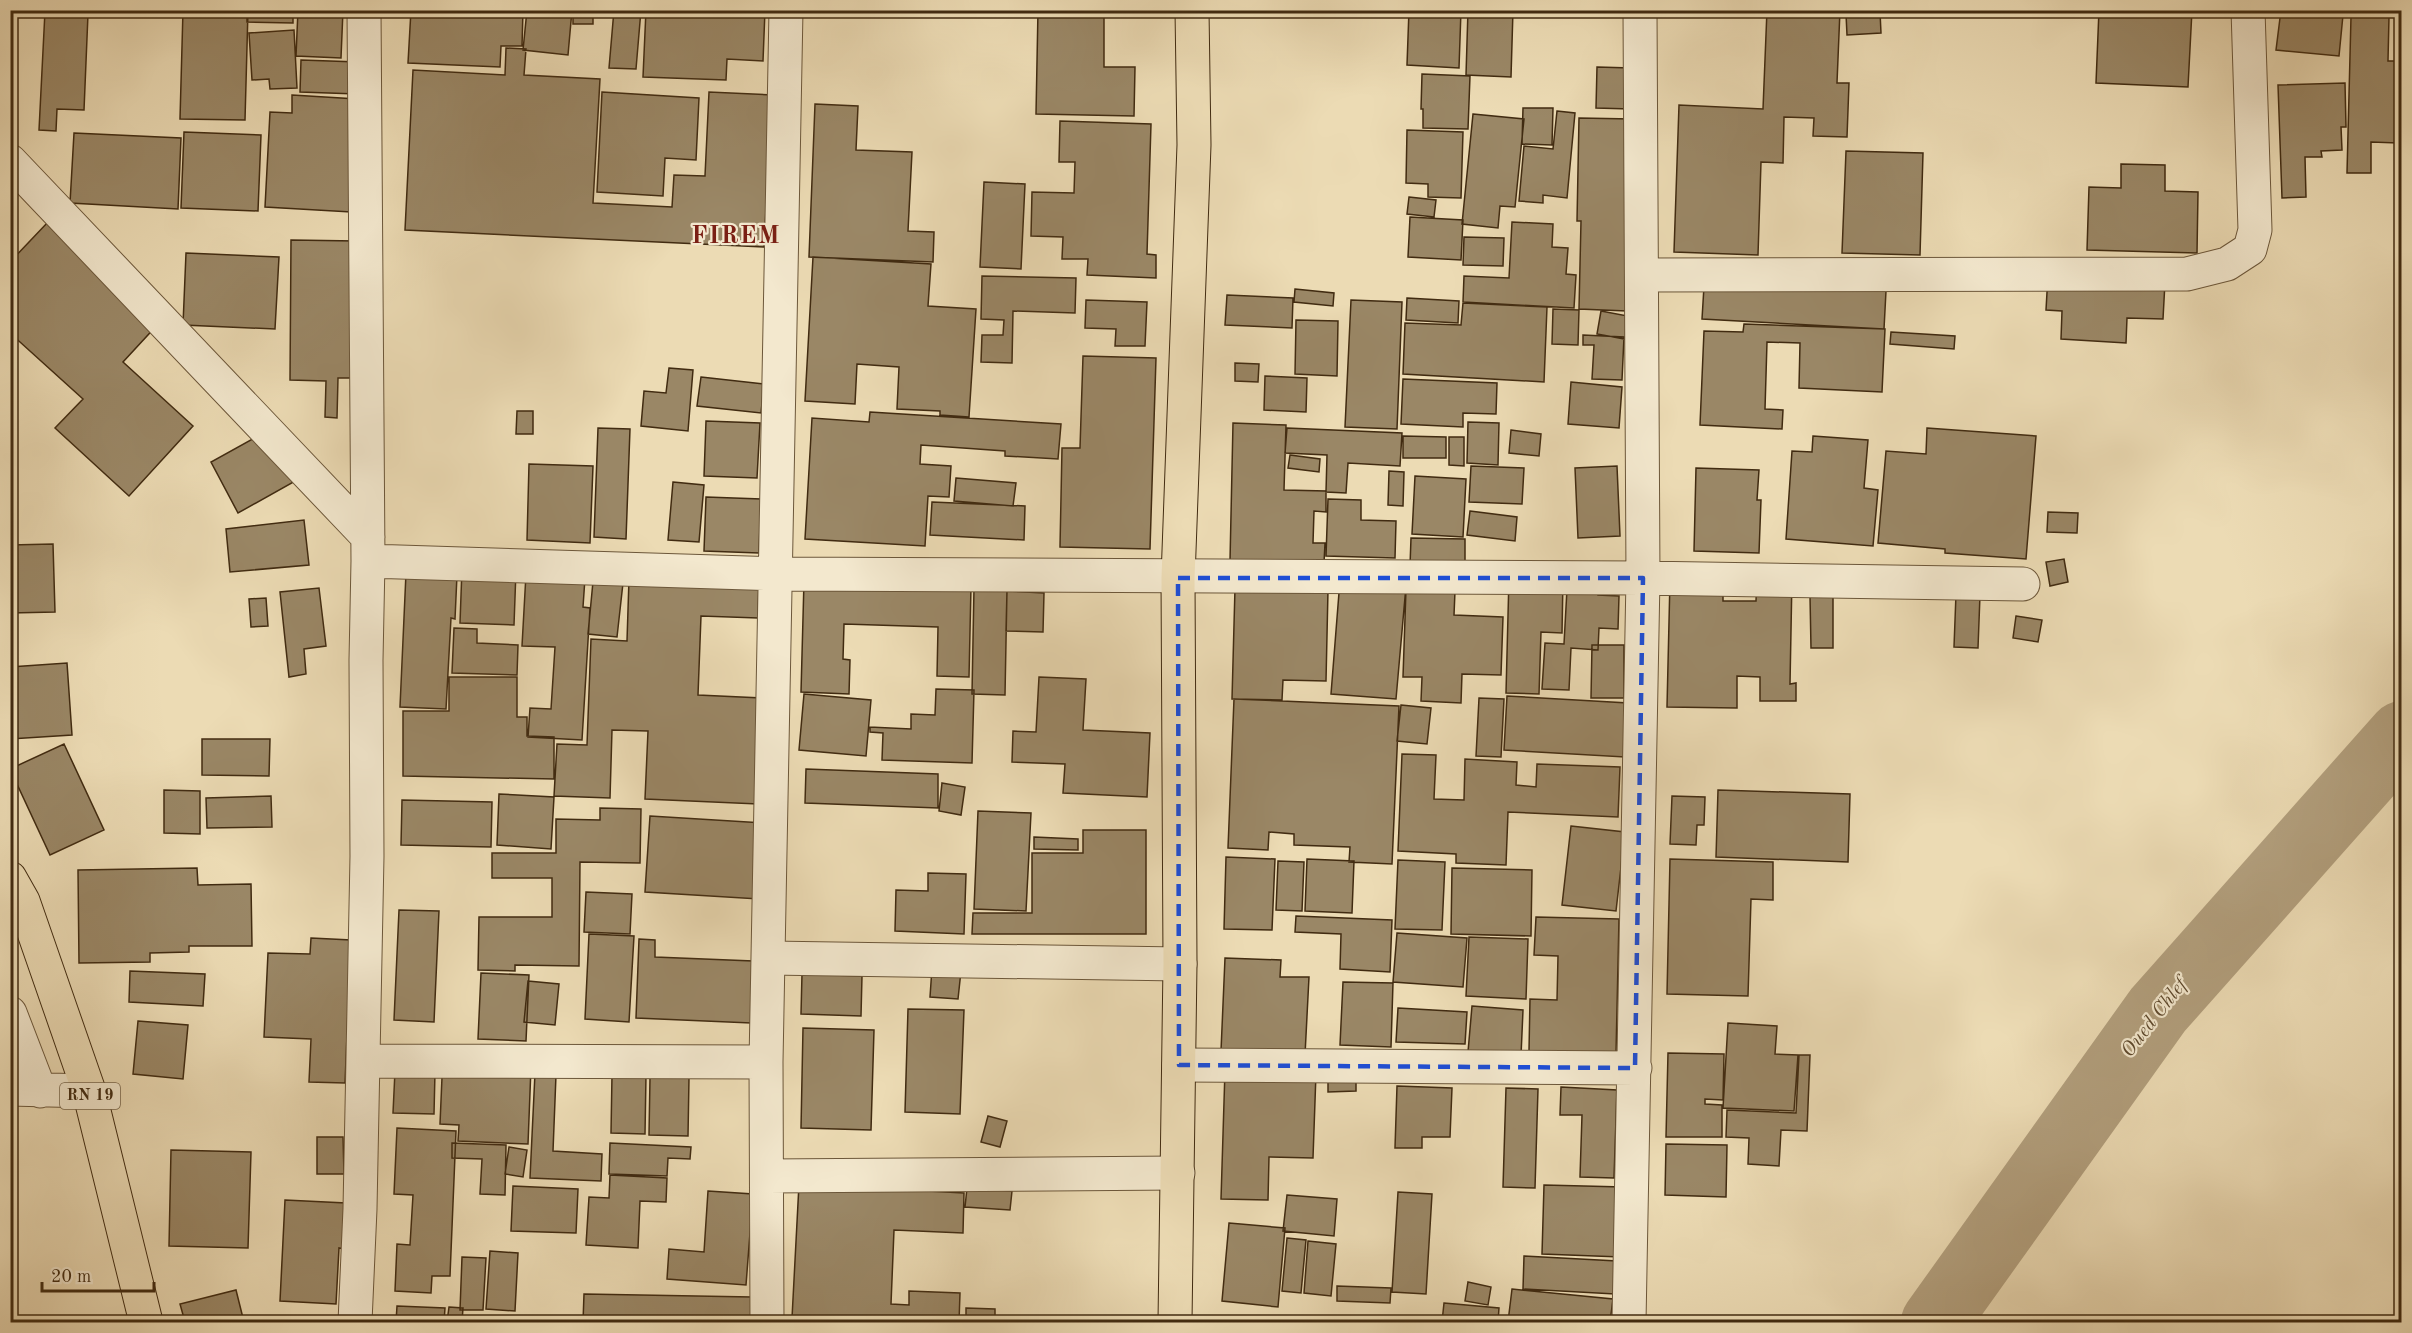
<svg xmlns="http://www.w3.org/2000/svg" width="2412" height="1333" viewBox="0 0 2412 1333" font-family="'Old Standard TT',serif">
  <rect width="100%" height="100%" fill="#ecdbb4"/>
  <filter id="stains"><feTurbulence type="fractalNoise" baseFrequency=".00333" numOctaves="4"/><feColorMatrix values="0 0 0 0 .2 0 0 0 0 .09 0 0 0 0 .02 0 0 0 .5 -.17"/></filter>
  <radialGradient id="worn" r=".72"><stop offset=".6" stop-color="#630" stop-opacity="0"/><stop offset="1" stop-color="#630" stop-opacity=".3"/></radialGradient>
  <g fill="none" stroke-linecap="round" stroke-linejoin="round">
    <!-- river -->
    <path stroke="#b29f7d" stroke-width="68" d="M1935,1322L2158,1010L2402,735"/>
  </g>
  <!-- building -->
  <path fill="#9a8766" stroke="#412b11" stroke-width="1.5" d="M183,10H248L245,120L180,119Z
    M247,10H293V23L247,22Z
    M298,10H343L341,58L296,56Z
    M411,10H523L522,46H501L500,67L408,63Z
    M527,10H572L568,55L523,50Z
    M573,10H593V24H573Z
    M614,10H641L636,69L609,68Z
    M646,10H765L763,61L727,59L726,80L643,77Z
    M1038,10H1104V67H1135L1134,116L1036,114Z
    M1409,10H1461L1459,68L1407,65Z
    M1468,10H1513L1511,77L1466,75Z
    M1767,10H1840L1837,83H1849L1847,137L1813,136L1814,118L1784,117L1783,163L1761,162L1758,255L1674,252L1679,105L1763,109Z
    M2099,10H2192L2188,87L2096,83Z
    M2281,10L2343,15L2339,56L2276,50Z
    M45,11L88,14L84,110L57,109L56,131L39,130Z
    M1880,12L1881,33L1847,35L1846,14Z
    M2351,17H2389L2388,61H2400L2398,143L2371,142V173H2347Z
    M294,30L297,88L270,89L269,79L252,80L249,33Z
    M506,48L526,49L524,75L600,79L593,203L672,207L674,175L705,176L709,92L772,95L764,247L405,230L413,70L505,75Z
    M301,60L358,62L357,94L300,92Z
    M1597,67L1631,68L1630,109L1596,108Z
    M1422,74L1470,76L1468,129L1423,128V109H1421Z
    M2345,83L2346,127H2341L2342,150L2321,151L2322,157H2305L2306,197L2282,198L2278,85Z
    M602,92L699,98L696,160L665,158L663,196L597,192Z
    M292,95L357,99L351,212L265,207L270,112L292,113Z
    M815,104L858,106L856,150L912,152L908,231L934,232L933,262L809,257Z
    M1523,108H1553L1552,145L1522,144Z
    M1557,111L1575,113L1567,198L1543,195V203L1519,201L1524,146L1553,149Z
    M1473,114L1524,119L1515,207L1500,206L1498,228L1462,224Z
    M1579,118L1632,119L1627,311L1579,309L1581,221H1577Z
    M1060,121L1151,124L1147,254L1156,255V278L1087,275L1088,259H1062L1063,237L1031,236L1032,192L1074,193L1075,162H1059Z
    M1407,130L1463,132L1461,198L1428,197V184L1406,183Z
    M184,132L261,135L258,211L181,208Z
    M74,133L181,138L178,209L70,203Z
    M1846,151L1923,153L1920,255L1842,253Z
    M2121,164L2165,165V191L2198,192L2197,253L2087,250L2089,187L2121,188Z
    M984,182L1025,184L1021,269L980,267Z
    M1409,197L1436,200L1434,217L1407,214Z
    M1410,217L1463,220L1461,260L1408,257Z
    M48,222L159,323L123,362L193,426L129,496L55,428L83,399L10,333V262Z
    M1512,222L1553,224L1552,247L1568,248L1566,274L1576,275L1574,308L1463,302L1464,276L1509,278Z
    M1464,237L1504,238L1503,266L1463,265Z
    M291,240L356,241L355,378H338L337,418L325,417L326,381L290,380Z
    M186,253L279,257L275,329L183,325Z
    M813,257L931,264L928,306L976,309L969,417L940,415V411L897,409L899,367L857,364L855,404L805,401Z
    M1705,270L1886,291L1884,329L1702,319Z
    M2048,275L2165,282L2163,319L2127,318L2126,343L2061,339L2062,311L2046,310Z
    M982,276L1076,278L1075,313L1013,311L1012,363L981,362L982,335H1003L1004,320L981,319Z
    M1295,289L1334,293L1333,306L1294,302Z
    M1227,295L1293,298L1292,328L1225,325Z
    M1407,298L1459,301L1458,323L1406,320Z
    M1086,300L1147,302L1145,346H1115L1116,329L1085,328Z
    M1351,300L1402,302L1397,429L1345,427Z
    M1463,303L1547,307L1544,382L1403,374L1405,323L1461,325Z
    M1553,309L1579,310L1578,345L1552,344Z
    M1601,311L1633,317L1630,340L1597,334Z
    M1296,320L1338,321L1337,376L1295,374Z
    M1744,324L1885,329L1882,392L1799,388L1800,343L1767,342L1765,409L1783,410L1782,429L1700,425L1704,331L1743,332Z
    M1891,332L1955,336L1954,349L1890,344Z
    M1583,335L1624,337L1622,380L1592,379L1594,345H1583Z
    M1083,356L1156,358L1150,549L1060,547L1062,448H1080Z
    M1235,363L1259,364L1258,382L1235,381Z
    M669,368L693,370L688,431L641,426L644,391L666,393Z
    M1265,376L1307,378L1306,412L1264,410Z
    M701,377L764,384L761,413L697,406Z
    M1403,379L1497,383L1496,414L1463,413V427L1401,424Z
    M1571,382L1622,387L1619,428L1568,424Z
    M517,411H533V434H516Z
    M870,412L1061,424L1058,459L1005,456V451L921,445L920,464L951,466L949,497L928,496L925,546L805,539L812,418L869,422Z
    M706,421L760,423L757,478L704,476Z
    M1468,422L1499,423L1498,465L1467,463Z
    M1233,423L1286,425L1284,490L1326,491V512L1314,511L1313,543H1325L1324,563L1230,561Z
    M278,425L306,475L238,513L211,462Z
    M598,428L630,429L626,539L594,537Z
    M1287,428L1402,433L1400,466L1348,463L1346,493L1326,492L1327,455L1285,453Z
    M1927,428L2036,436L2026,559L1945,553V549L1878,543L1886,451L1926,454Z
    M1511,430L1541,434L1539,456L1509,453Z
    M1403,436L1446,437V458H1403Z
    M1813,436L1868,440L1864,488L1878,490L1873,546L1786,539L1792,451L1812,452Z
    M1449,437H1464V466L1449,465Z
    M1290,455L1320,459L1319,472L1288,468Z
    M529,464L593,466L590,543L527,540Z
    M1471,466L1524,468L1522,504L1469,502Z
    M1617,466L1620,536L1578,538L1575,468Z
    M1696,468L1759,470L1757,500H1761L1759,553L1694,551Z
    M1389,471L1404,472L1403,506L1388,505Z
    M1415,476L1466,479L1463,537L1412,534Z
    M956,478L1016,483L1013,506L954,501Z
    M673,482L704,485L699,542L668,540Z
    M706,497L761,499L759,553L704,551Z
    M1328,499L1361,500V520L1396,521L1395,558L1326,556Z
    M932,502L1025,506L1024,540L930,535Z
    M1470,511L1517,517L1515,541L1467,535Z
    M2048,512L2078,513L2077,533L2047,532Z
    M304,520L309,565L230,572L226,529Z
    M1411,538L1465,539V568L1410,566Z
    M53,544L55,612L10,613V545Z
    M2064,559L2068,582L2050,586L2046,562Z
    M462,568L516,570L514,625L460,623Z
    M594,571L624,574L617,637L588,634Z
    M1568,571L1599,572L1598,595L1619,596L1618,629L1599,628L1598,650L1571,648L1569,690L1542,689L1545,643L1564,644Z
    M406,573L457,575L455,619L451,618L446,709L400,707Z
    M526,574L585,578L583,607L590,608L582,740L528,737L530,708L551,709L555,647L522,646Z
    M1757,576L1792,577L1790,684L1796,683V701H1760V677L1737,676V708L1667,707L1670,580L1723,581V601H1756Z
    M1509,577L1563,578L1562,633L1541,632L1539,694L1506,693Z
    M629,579L759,584L758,618L701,616L698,695L762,698L758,804L645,799L648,731L612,730L610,798L554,796L557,744L587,745L591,639L627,641Z
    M1340,580L1406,586L1396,699L1331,694Z
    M804,581L971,586L969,677L937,676L938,627L844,624L843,659L850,660L849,694L801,692Z
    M319,588L326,646L304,649L306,674L289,677L280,592Z
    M974,588L1007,589L1005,695L972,694Z
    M1235,588L1328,590L1326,681L1283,680L1282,700L1232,699Z
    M1406,589L1455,591L1454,615L1503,617L1501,675L1462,674L1461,703L1421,701L1422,677H1403Z
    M1007,591L1044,593L1043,632L1006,631Z
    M1956,594L1980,595L1978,648L1954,647Z
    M1833,595V648H1811L1810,596Z
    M266,598L268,626L251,627L249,599Z
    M2016,616L2042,620L2038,642L2013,638Z
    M454,628L477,629V643L518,645L517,675L452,673Z
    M1592,645H1624V698H1591Z
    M67,663L72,735L10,739V667Z
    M449,677H517V717H527V736L554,737V779L403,776V711H449Z
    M1039,677L1086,679L1083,730L1150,733L1147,797L1063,793L1065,764L1012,762L1013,731L1036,732Z
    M936,689L974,690L972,763L882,760L883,733L870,732V727L911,729V714L935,715Z
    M804,694L871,700L866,756L799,750Z
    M1507,696L1628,703L1625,757L1504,750Z
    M1479,698L1504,699L1501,757L1476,756Z
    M1234,699L1399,706L1392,864L1349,862L1350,847L1294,845V834L1269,832L1268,850L1228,848Z
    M1401,705L1431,708L1427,744L1397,741Z
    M202,739H270L269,776L202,775Z
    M64,744L104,830L50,855L10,769Z
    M1402,754L1436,755L1434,799L1464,800L1465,759L1517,762L1516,785L1536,787L1537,764L1620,767L1618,817L1508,812L1506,865L1456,863V854L1398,851Z
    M806,769L938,774V808L805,803Z
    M942,783L965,787L961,815L939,811Z
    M164,790L200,791V834L164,833Z
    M1718,790L1850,794L1848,862L1716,857Z
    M499,794L554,797L551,849L497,845Z
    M271,796L272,827L207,828L206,798Z
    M1672,796L1705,797L1704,825H1697L1696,845L1670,844Z
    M402,800L492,802L491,847L401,845Z
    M600,808L641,809L640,863L580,862L579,966L515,965V971L478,970L479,917H552V878H492V853H556V819L600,820Z
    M978,811L1031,813L1026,911L974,909Z
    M650,816L764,823L759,899L645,892Z
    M1571,826L1625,832L1616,911L1562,905Z
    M1083,830H1146V934H972L973,913H1032V853H1083Z
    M1034,837L1078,839V850L1034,849Z
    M1226,857L1275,859L1272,930L1224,929Z
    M1307,859L1354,861L1352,913L1305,911Z
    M1670,859L1773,862V900L1751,899L1748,996L1667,994Z
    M1398,860L1445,862L1442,930L1395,929Z
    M1278,861L1304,862L1302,911L1276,910Z
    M197,868L198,885L251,884L252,946H189V952L150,953V962L79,963L78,870Z
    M1452,868L1532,870L1531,936L1451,934Z
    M928,873L966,874L964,934L895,931L896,890L928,891Z
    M586,892L632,894L630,934L584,932Z
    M399,910L439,911L434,1022L394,1020Z
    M1296,916L1392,920L1390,972L1340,969L1341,934L1295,932Z
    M1536,917L1619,919L1616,1053L1529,1051L1530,999L1557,1000L1558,956L1534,955Z
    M1397,933L1467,938L1463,987L1393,982Z
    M589,934L634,936L629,1022L585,1019Z
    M1469,937L1528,939L1526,999L1466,996Z
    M311,938L351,940L345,1083L309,1082L311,1039L264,1037L268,953L310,954Z
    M639,939L655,940V957L753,961L751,1023L636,1018Z
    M1225,958L1281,960L1280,977H1309L1305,1055L1221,1051Z
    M932,968L961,971L958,999L930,997Z
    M130,971L205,974L203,1006L129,1002Z
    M481,973L529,975L526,1041L478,1039Z
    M802,974L862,976L861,1016L801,1014Z
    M528,981L559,984L555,1025L524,1022Z
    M1343,982L1393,983L1391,1047L1340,1045Z
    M1472,1006L1523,1010L1521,1056L1468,1052Z
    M1398,1008L1467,1012L1465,1044L1396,1042Z
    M908,1009L964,1010L960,1114L905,1112Z
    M138,1021L188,1025L183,1079L133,1074Z
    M1728,1023L1777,1026L1775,1054L1798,1055L1794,1111L1723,1108Z
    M803,1028L874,1030L871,1130L801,1128Z
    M1668,1053L1724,1054L1723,1100L1705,1099V1104L1722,1105V1137H1666Z
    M443,1054L531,1067L528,1144L458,1141L459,1125L440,1124Z
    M1799,1055H1810L1807,1131L1781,1130L1779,1166L1748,1164L1749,1138L1726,1137L1727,1110L1796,1113Z
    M1225,1070L1316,1073L1313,1158L1269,1157L1268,1200L1221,1199Z
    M395,1071L435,1072L434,1114L393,1113Z
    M535,1073L556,1075L553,1151L602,1154L601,1181L530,1178Z
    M1328,1074H1356V1091L1328,1092Z
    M612,1075H646L645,1134L611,1133Z
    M650,1078H689L688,1136L649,1135Z
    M1397,1086L1452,1088L1450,1137H1422V1148H1395Z
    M1561,1087L1617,1090L1614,1178L1580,1177L1582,1115H1560Z
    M1506,1088L1538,1089L1535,1188L1503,1187Z
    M988,1116L1007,1121L1000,1147L981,1142Z
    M397,1128L456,1131L450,1276H432L431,1293L395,1291L397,1244L410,1245L413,1195L394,1194Z
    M317,1137H343L344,1174H317Z
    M452,1143L506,1145L505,1195L480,1194L482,1159L452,1158Z
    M610,1143L691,1147L690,1159L668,1158L667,1176L609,1174Z
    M1666,1144L1727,1145L1726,1197L1665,1195Z
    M509,1147L527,1150L523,1177L505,1174Z
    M171,1150L251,1152L248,1248L169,1246Z
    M610,1175L667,1178L666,1202L640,1201L638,1248L586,1245L589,1197L609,1198Z
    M799,1184L964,1193L963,1233L894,1230L891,1304L909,1305V1291L960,1293L959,1322H845V1320L792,1318Z
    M1544,1185L1623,1187L1621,1257L1542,1254Z
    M513,1186L578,1189L576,1233L511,1231Z
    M967,1188L1012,1191L1010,1210L965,1207Z
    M708,1191L753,1194L746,1285L667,1279L669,1249L704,1252Z
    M1398,1192L1432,1194L1426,1294L1392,1292Z
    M1287,1195L1337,1199L1334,1236L1283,1231Z
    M285,1200L346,1203L344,1249L339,1248L336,1304L280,1301Z
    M1229,1223L1285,1228L1278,1307L1222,1301Z
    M1287,1238L1306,1240L1301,1293L1282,1291Z
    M1308,1241L1336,1244L1331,1296L1304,1293Z
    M490,1251L518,1253L515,1311L486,1309Z
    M1524,1256L1617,1261L1615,1294L1523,1289Z
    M462,1257L486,1258L483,1310H460Z
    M10,1270L15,1293L10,1294Z
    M1468,1282L1491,1287L1488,1305L1465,1301Z
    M1337,1286L1391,1288L1390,1303L1337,1301Z
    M1512,1289L1613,1299L1610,1322H1508Z
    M236,1290L244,1322H185L180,1304Z
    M584,1294L752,1297V1322H583Z
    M1444,1303L1499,1308L1498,1322H1442Z
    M397,1306L445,1308L444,1322H396Z
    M449,1307L463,1308L462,1322H447Z
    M966,1308L995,1309V1322H966Z"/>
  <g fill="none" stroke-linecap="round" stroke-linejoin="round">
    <!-- minor casing -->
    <g stroke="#6c573a" stroke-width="35">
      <path id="minor" d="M10,161L368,537
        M1642,275L2187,274L2227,264L2250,249L2255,230L2248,10
        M368,561L777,574L1643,578L2023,584
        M769,958L1180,964
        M10,1013L40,1091
        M363,1061L766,1062
        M1179,1065L1635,1068
        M10,1089L89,1091
        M768,1176L1178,1173
        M355,1322L360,1209L367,856L366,660L368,561L364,10
        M767,1322L766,1062L786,10
        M1629,1322L1643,578L1640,10"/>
    </g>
    <!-- major casing -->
    <g stroke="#412b11" stroke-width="35">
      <path id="major" d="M1175,1322L1180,964L1178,578L1194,145L1192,10"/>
    </g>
    <!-- highway casing -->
    <g stroke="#412b11" stroke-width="35">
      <path id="highway" d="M10,878L23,901L89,1091L146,1322"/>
    </g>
    <!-- minor -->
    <use href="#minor" stroke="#f3e8ce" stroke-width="33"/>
    <!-- major -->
    <use href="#major" stroke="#ecdbb4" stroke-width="33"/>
    <!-- highway -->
    <use href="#highway" stroke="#ecdbb4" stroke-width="33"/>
  </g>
  <!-- marked area -->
  <path fill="none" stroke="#1d4ed8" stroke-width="4.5" stroke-dasharray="12 8" stroke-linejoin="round" d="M1178,578H1643L1635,1068L1179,1065Z"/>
  <g text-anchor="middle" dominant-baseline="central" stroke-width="4.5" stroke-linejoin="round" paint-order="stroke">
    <!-- shield labels -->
    <rect fill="#f3e8ce" stroke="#76644a" stroke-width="1.5" x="60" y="1083" width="60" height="26" rx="4.5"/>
    <g font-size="16" font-weight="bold" fill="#412b11">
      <text x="90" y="1096">RN 19</text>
    </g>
    <!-- water labels -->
    <g font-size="20" font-style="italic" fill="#5d482c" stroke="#f3e8ce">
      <text transform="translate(2155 1018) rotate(-52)">Oued Chlef</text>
    </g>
    <!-- district labels -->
    <g font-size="24" font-weight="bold" letter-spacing="1.5" fill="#7a1f14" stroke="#f3e8ce">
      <text x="736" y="237">FIREM</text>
    </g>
  </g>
  <!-- margin -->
  <rect width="2412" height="1333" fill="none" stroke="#ecdbb4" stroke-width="36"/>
  <rect x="12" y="12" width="2388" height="1309" fill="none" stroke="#412b11" stroke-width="3"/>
  <rect x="18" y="18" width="2376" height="1297" fill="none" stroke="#412b11" stroke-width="1.5"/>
  <!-- scale -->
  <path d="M42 1282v9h112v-9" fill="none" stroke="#412b11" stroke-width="3"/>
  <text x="51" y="1282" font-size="18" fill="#412b11" stroke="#f3e8ce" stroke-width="4.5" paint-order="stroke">20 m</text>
  <rect width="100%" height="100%" filter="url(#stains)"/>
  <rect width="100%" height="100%" fill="url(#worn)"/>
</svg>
